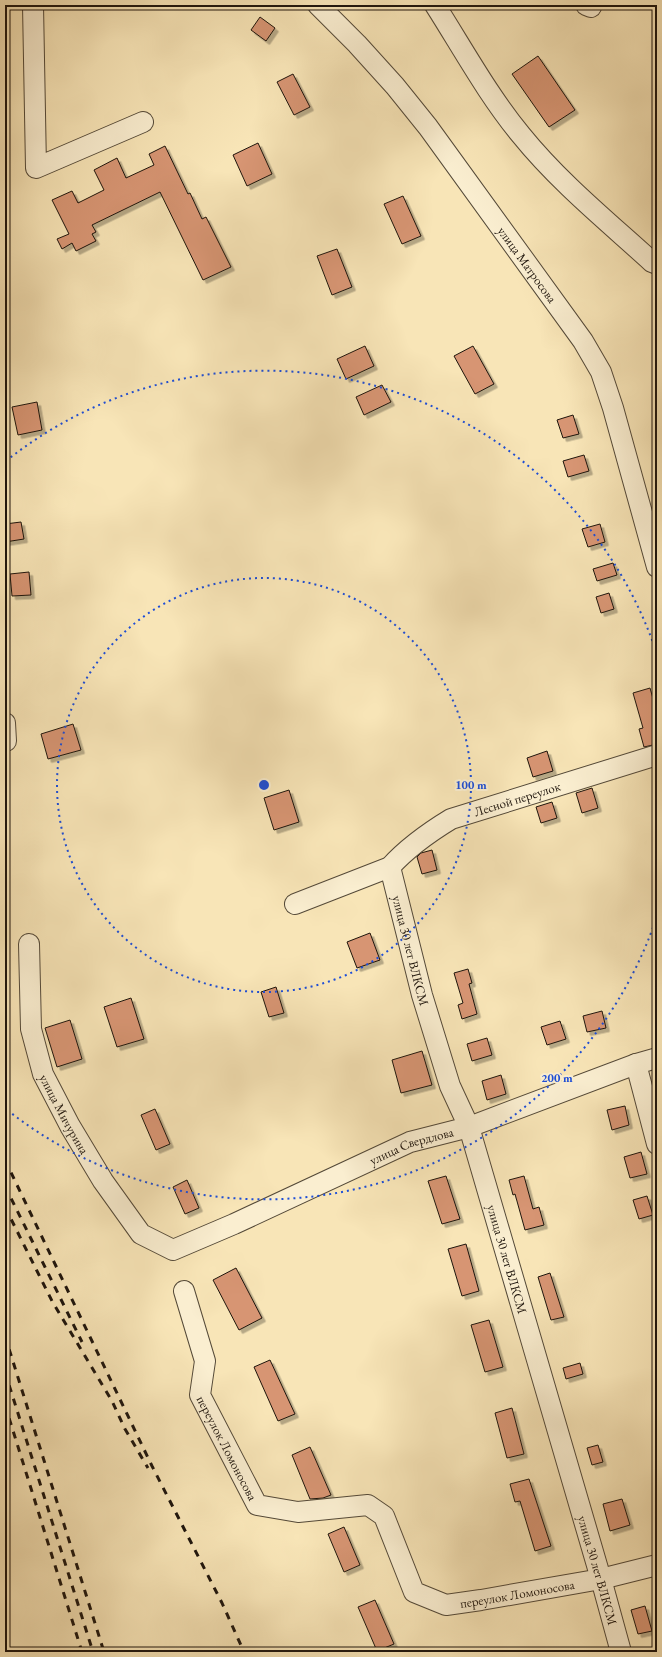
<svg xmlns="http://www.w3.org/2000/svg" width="662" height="1657" viewBox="0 0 662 1657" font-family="'EB Garamond',serif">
  <defs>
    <filter id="shadow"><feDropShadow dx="3.5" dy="3.5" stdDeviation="0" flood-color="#0004"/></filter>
  </defs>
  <rect width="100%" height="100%" fill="#f8e5b7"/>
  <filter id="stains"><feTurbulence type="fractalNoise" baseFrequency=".005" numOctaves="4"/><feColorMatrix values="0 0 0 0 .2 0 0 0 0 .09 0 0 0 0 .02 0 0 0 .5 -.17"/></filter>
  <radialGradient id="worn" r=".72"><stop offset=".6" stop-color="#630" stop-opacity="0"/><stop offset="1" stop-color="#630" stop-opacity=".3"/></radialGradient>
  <!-- building -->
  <path fill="#d79573" stroke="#1e150d" filter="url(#shadow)" d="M260,17L275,28L266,41L251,30Z
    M538,56L575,110L549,127L512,74Z
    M293,74L310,107L294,115L277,82Z
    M258,143L272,174L247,186L233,155Z
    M165,146L188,194L190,193L202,219L206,217L231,267L203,280L160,192L92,225L96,232L92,234L96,241L76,251L72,243L62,249L57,239L69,234L52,200L72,191L78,203L104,190L94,170L117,158L126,178L154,165L149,154Z
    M403,196L421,236L402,244L384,204Z
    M337,249L352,287L332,295L317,256Z
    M365,346L374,366L346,379L337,359Z
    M473,346L494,384L475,394L454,356Z
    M382,385L391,402L364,415L356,397Z
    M37,402L42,430L18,435L12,407Z
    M573,415L579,434L563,438L557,420Z
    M584,455L589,471L568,477L563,461Z
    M21,522L24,539L5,542V524Z
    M600,524L605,542L588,547L582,529Z
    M613,563L617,575L597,581L593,569Z
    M29,572L31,595L12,596L10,574Z
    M609,593L614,609L601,613L596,597Z
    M650,688L657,713V744L644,747L639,729L643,728L633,693Z
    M73,724L81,750L48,759L41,734Z
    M547,751L553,771L533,777L527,758Z
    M592,788L598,808L582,813L576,793Z
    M289,790L299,822L274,830L264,798Z
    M552,802L557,818L541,823L536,807Z
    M432,850L437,870L422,874L417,857L421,853Z
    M370,933L380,960L357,968L347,942Z
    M468,969L472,983L469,984L477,1014L462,1019L458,1005L463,1003L454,973Z
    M276,987L284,1013L269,1017L261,992Z
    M131,998L144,1039L117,1047L104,1007Z
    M602,1011L606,1028L587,1032L583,1016Z
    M70,1020L82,1059L57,1067L45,1028Z
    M560,1021L566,1039L547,1045L541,1027Z
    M487,1038L492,1055L472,1061L467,1044Z
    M422,1051L432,1085L401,1093L392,1060Z
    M501,1075L506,1094L487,1100L482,1081Z
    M625,1106L629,1125L612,1130L607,1110Z
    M155,1109L170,1144L156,1150L141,1115Z
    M641,1152L647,1174L630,1178L624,1157Z
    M446,1176L460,1219L442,1224L428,1181Z
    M524,1176L533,1209L539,1207L544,1225L525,1230L515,1194L513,1195L509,1180Z
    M187,1180L199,1208L185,1214L173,1187Z
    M647,1196L653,1215L639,1219L633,1200Z
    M466,1244L479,1291L462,1296L448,1249Z
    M236,1268L262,1318L239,1330L213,1280Z
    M550,1273L564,1317L551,1320L538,1277Z
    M489,1320L503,1367L485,1372L471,1325Z
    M270,1360L295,1414L278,1421L254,1367Z
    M580,1363L583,1374L566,1379L563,1368Z
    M512,1408L524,1454L507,1458L495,1413Z
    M598,1445L603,1462L592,1465L587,1448Z
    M310,1447L331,1495L323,1498L310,1499L292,1455Z
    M529,1479L551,1546L535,1551L520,1501L515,1502L510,1484Z
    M622,1499L630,1525L610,1531L603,1504Z
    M344,1527L360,1565L344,1572L328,1534Z
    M375,1600L394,1644L377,1651L358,1607Z
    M645,1606L652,1631L638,1634L631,1610Z"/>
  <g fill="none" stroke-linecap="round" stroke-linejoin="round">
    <!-- minor casing -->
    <g stroke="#544938" stroke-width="22">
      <g id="minor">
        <path d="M33,5L36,168L143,122"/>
        <path id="s1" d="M318,5L357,44L395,86L428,127L583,341L601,372L613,408L657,567"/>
        <path d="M435,5C463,49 488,95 521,135C559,182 607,221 652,262L657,264"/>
        <path d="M586,5L591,7"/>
        <path d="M5,723L6,741"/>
        <path id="s2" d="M390,867L422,995L450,1086L469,1127L601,1579L621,1652"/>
        <path id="s3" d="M295,904L390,867C408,847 428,833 451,819L657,755"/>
        <path id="s4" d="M29,944L31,1029L43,1074L70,1126L103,1181L141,1234L173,1250L234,1224L410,1142L469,1127L636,1064L657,1058"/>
        <path d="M636,1064L657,1144"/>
        <path id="s5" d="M184,1291L205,1361L200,1395L257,1505L298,1512L368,1505L384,1516L414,1592L446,1605L481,1600L601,1579L657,1565"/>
      </g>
    </g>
    <!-- minor -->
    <use href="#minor" stroke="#faeed0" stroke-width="20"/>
    <!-- rail -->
    <path stroke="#1e150d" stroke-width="3" stroke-dasharray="7 7" stroke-linecap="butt" d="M5,1160L152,1466L222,1603L244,1652
      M5,1186L82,1342
      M5,1207L52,1301L112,1401L125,1429L148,1468
      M5,1336L104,1652
      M5,1372L93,1652
      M5,1405L82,1652"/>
  </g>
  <!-- distance rings -->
  <g fill="none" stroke="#1d4ed8" stroke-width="2" stroke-dasharray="2 4">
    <circle cx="264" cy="785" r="207"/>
    <path d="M657 916A414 414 0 0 1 6 1109M6 461A414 414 0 0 1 657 654"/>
  </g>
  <g text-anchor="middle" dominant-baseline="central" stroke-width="4" stroke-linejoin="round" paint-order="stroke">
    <!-- street labels -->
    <g font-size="13" fill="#1e150d" stroke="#faeed0">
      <text stroke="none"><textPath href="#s1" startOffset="334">улица Матросова</textPath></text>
      <text stroke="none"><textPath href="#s3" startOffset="249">Лесной переулок</textPath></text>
      <text stroke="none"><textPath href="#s2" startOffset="86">улица 30 лет ВЛКСМ</textPath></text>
      <text stroke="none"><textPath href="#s4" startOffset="177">улица Мичурина</textPath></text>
      <text stroke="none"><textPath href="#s4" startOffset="616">улица Свердлова</textPath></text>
      <text stroke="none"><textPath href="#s2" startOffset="410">улица 30 лет ВЛКСМ</textPath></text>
      <text stroke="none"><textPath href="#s5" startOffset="167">переулок Ломоносова</textPath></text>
      <text stroke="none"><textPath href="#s2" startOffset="734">улица 30 лет ВЛКСМ</textPath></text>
      <text stroke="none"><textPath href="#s5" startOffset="551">переулок Ломоносова</textPath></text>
    </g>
  </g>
  <circle cx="264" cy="785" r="6" fill="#1d4ed8" stroke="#faeed0" stroke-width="2"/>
  <g font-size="12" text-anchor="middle" font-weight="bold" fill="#1d4ed8" stroke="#faeed0" stroke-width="4" stroke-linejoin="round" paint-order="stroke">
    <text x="471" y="789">100 m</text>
    <text x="557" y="1082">200 m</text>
  </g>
  <!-- margin -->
  <rect width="662" height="1657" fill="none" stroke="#f8e5b7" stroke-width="20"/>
  <rect x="6" y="6" width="650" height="1645" fill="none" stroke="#1e150d" stroke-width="2"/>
  <rect x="10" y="10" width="642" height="1637" fill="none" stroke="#1e150d"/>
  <rect width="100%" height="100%" filter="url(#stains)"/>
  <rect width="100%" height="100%" fill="url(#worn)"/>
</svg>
